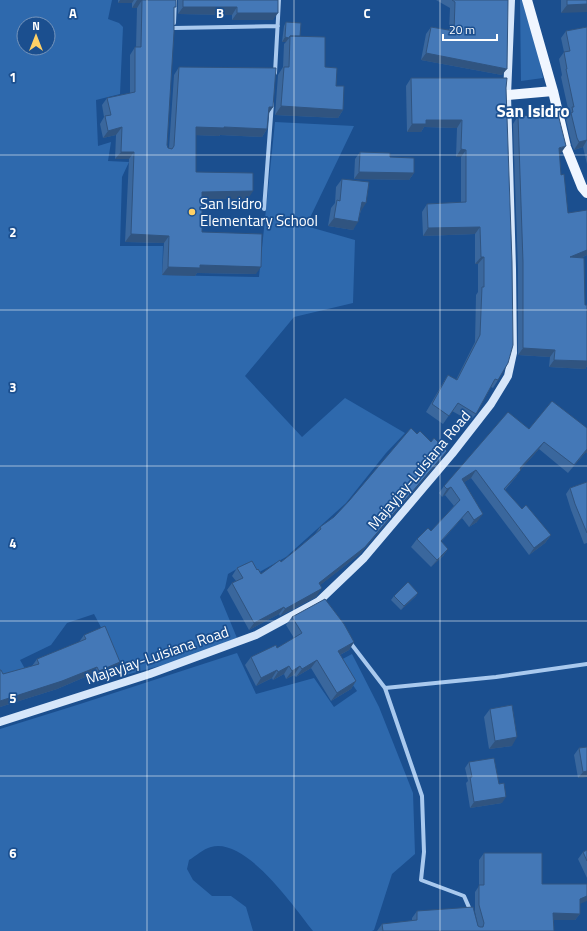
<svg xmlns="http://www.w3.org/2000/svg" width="587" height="931" viewBox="0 0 587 931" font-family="'Titillium Web',sans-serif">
  <rect width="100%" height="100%" fill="#1b4f8f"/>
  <!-- green -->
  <path fill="#2e69ad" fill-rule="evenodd" d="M0,0H112L108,19L119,23L123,27L120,94L96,100L98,146L111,142L108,161L129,162L122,177L120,246H163L162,275L259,277L275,122L354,126L306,226L355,240L353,303L294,317L245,376L302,437L345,398L405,433L386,453L346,503L286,557L256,574L247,563L228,574L225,588L220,597L237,638L178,661L126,675L94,614L67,623L51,645L20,660L28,674L4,675L0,673ZM24,24H48V48H24Z
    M520,0H527L543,78L521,81Z
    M237,653L256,694L314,678L334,707L357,691L337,662L352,654L379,707L413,793L415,854L392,874L374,930L372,931H313C294,907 246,837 211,847C203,849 196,856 189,860L187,869L193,880L212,896H231L246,907L253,931H0V729L77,705Z"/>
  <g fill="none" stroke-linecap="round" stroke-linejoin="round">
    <!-- street -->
    <path stroke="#a9c9ee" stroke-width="4" d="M174,23L175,0
      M174,28L278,26
      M275,73L279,0
      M264,209L272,103
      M349,641L385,688L422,796L424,852L421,880L464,896L471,912
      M385,688L496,677L587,664"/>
    <!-- secondary -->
    <path stroke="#d6e6fa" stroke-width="8" d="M0,722L150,674L256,635L319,601L364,558L452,454L491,404L508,376L513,353L512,269L507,95L511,0"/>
    <!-- primary -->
    <path stroke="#f0f6ff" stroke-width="10" d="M527,0L553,91L566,147L582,187L587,193
      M507,95L553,91"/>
  </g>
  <!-- wall -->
  <path fill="#3a679d" d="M118,0H176L174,9L167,145L168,148H169L174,75L179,67L273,107L269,113L267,129L262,137L220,135L219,136L196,135V172L248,199H202V232L256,274L197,273L195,276L162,275L164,243L125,242L129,159H115L116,135L103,138L100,124L104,117L102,105L107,98L130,93V55L135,47H136L137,8H132V3H118Z
    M178,0H278L273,20H232V15L178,14Z
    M436,0H508L502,75L421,60L426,34L431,27L449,30L450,8Z
    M561,0H587L561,13Z
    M286,22L300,36L325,67L336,86L343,110L338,118L275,115L278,75L283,67L284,44L286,42H282L284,26Z
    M587,27V164L583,147L574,150L572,145L566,120L568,117L567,115L569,113L561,77L562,75L559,59L564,52L561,38L566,31Z
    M411,78L506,88L498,380L493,388L491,387L476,414L470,421L452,411L443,424L426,412L443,383L448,375L456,380L475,342L476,295L478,292V264H475V234L423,236L422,212L427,204L461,202V157H456L457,128L424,127L421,132H407L406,86Z
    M518,116L561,153H559L561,175L568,213L587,255L581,258L585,305H587V366L585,369L549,367L550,357L518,355V269L513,124Z
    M360,152L390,157L414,173L409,180L354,179L355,159Z
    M342,179L361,211L353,230L328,226L331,208L335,203L336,187Z
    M587,428V453H585L568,473L539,449L521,469L516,477L505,490L522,509L551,535L545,543L529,555L471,478L464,482L477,522L469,527L462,518L441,542L448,549L443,556L431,567L411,547L417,539L431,531L454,506L445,495L442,497L439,493L444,486L529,429Z
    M442,458L360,554L320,585L317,595L316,597L280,616L279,614L249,630L227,590L232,583L236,581L232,576L237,568L257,570L261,574L281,562L315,534L320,527Z
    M587,482V543L584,544L571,510L566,494L570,488Z
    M418,593L415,597L401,610L391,600L394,596Z
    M292,617L354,642L349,650L340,655L356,681L351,689L331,701L311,668L296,677L294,675L286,679L284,674L273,680L272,678L256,686L245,665L251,657L277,648L294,638L286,625Z
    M84,635L115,669L94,678L92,674L57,689L0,707V670L3,674L32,666L37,659L79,642Z
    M490,709L512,746L489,749L484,717Z
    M587,747V777L578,778L574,755L579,748Z
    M469,762L499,784L502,803L470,808L466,783L468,781L465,768Z
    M587,850V878L578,859L583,852Z
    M484,853L580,904V914L575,920H554V931H377L382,924L412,921V918L417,911L478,926L475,912V892L479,886V860Z"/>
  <!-- shaded-wall -->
  <path fill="#305480" d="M120,0H134L132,3H118Z
    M137,0H142L137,8H132Z
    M587,4V12L561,13L567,5Z
    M183,7H237L232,15L178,14Z
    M237,13H278L273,20H232Z
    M285,37L289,38L286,42H282Z
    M426,53L507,69L502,75L421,60Z
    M281,106L343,110L338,118L275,115Z
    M269,107H273L268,114Z
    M426,120H462L457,128L424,127L421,132H407L412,124Z
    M122,127L116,135L103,138L108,131Z
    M196,127H224L267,129L262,137L220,135L219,136L190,135Z
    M587,140L583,147L574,150L579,142Z
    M566,146L561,153L554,155L559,148Z
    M461,149L466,150L461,157H456Z
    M121,152H134L129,159H115Z
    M359,172L414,173L409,180L354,179Z
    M253,191L248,199H197L202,192Z
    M362,202L366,203L361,211Z
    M334,218L358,222L353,230L328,226Z
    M480,227L475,234L423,236L428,228Z
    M131,234L169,236L164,243L125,242Z
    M587,250V255L565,265L570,257Z
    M481,257H484L478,264H475Z
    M200,265L261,267L256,274L197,273L195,276L162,275L168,267Z
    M523,348L555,350L550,357L518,355Z
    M554,360L587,361V366L585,369L549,367Z
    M544,442L539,449L515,476L520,468Z
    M587,449V453H585L568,473Z
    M447,451L442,458L360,554L314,590L319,583Z
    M476,470L471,478L457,487L462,479Z
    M521,470L516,477L498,496L504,489Z
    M451,487L445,495L442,497L447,489Z
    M483,514L477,522L469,527L474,520Z
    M551,535L545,543L529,555L534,548Z
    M448,549L443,556L431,567L437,560Z
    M322,588L316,597L280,616L285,609Z
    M418,593L415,597L401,610L404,606Z
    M284,607L279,614L249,630L254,623Z
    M354,642L349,650L332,659L338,651Z
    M317,660L311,668L296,677L302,669Z
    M120,662L115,669L94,678L99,671Z
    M289,666L284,674L273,680L278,672Z
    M300,666L294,675L286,679L292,671Z
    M97,667L92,674L57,689L0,707V701Z
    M277,670L272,678L256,686L261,678Z
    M356,681L351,689L331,701L337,693Z
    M517,737L512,746L489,749L495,741Z
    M587,771V777L578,778L583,772Z
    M506,797L502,803L470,808L474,802Z
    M587,896V901L575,906L580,899Z
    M553,913L580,914L575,920H549Z"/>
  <!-- building -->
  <path fill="#4478b7" stroke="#305480" d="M137,0H176V7H174V32L167,145L168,148L172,149L174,146L179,67L276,68L273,107H269L267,129L224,127V128L196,127V172L253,173V191L202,192V232L262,234L261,267L200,265V268L168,267L169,236L131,234L134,152H121L122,127L108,131L105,116L111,115L107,98L135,92V47H141L142,0Z
    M183,0H278V13H237V7H183Z
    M452,0H508L507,69L426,53L431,27L454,31L455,2Z
    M567,0H587V4L567,5Z
    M286,22L301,23L300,36H290L289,38L285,37Z
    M587,27V140L579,142L577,138L571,113L573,112L572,107H574L566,69H567L564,52L570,51L566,31Z
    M290,36L325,37V67L337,68L336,86H344L343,110L281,106L284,67H289Z
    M411,78H507L506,88L512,262L513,345L508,363L498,380L495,379L476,414L458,403L449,416L432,404L448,375L457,380L480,335L482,287H484V257H481L480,227L428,228L427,204L466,202V150L461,149L462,120H426V124H412Z
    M558,114L566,146L559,148L561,175L564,174L568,213L587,210V250L570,257L584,258L585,305H587V361L554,360L555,350L523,348V262L518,116Z
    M360,152L390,153V157L414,158V173L359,172Z
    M342,179L369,182L366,203L362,202L358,222L334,218L337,200L340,201Z
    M552,401L587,428V449L574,465L544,442L520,468L521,470L504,489L522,509L526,505L551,535L534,548L476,470L462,479L483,514L474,520L468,511L441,541L448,549L437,560L417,539L428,528L431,531L460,500L451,487L447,489L444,486L508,412L529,429Z
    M411,428L417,434L420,431L431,442L434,438L447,451L365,547L319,583L322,588L321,589L285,609L284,607L254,623L232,583L243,578L237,568L252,561L257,570L258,569L261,574L280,560L281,562L296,550L321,529L320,527L334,517L349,501Z
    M587,482V533L575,504L570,488Z
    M408,582L418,593L404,606L394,596Z
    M325,599L344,624L354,642L338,651L356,681L337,693L317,660L302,669L300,666L292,671L289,666L278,672L277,670L261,678L251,657L276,645L277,648L302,633L292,617Z
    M105,626L120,662L99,671L97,667L62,681L0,701V670H1L3,674L39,664L37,659L86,639L84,635Z
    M512,705L517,737L495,741L490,709Z
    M587,747V771L583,772L579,748Z
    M494,758L499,784L504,783L506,797L474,802L470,777H472L469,762Z
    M587,850V861L583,852Z
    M484,853H542V884H587V896L580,899V914L553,913L554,931H383L382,924L417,920V911L473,907L478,926L480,927H483L484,923L479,905V885H484Z"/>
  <!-- grid -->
  <path fill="none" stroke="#fff" stroke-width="1" stroke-opacity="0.55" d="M147,0V931M294,0V931M440,0V931M0,155H587M0,310H587M0,466H587M0,621H587M0,776H587"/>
  <!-- markers -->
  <circle fill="#ffd166" stroke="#1b4f8f" stroke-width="1.5" cx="192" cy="212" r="4"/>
  <g text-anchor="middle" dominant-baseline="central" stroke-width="3.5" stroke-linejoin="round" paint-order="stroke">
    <!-- poi labels -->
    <g font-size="15" fill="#fff" stroke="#1b4f8f" text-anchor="start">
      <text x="200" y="203">San Isidro<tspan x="200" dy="17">Elementary School</tspan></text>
    </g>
    <!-- street labels -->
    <g font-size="15" fill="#fff" stroke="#1b4f8f">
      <text transform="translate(419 470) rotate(-50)">Majayjay-Luisiana Road</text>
      <text transform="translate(157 655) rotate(-19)">Majayjay-Luisiana Road</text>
    </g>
    <!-- quarter labels -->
    <g font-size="17" font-weight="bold" fill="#fff" stroke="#1b4f8f">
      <text x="533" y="111">San Isidro</text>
    </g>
  </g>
  <g font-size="13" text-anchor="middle" font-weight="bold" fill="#fff" stroke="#1b4f8f" stroke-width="3.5" stroke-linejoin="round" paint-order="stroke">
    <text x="73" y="18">A</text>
    <text x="220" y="18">B</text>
    <text x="367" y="18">C</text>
    <text x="13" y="82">1</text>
    <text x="13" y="237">2</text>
    <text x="13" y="392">3</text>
    <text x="13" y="548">4</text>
    <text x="13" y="703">5</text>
    <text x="13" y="858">6</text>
  </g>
  <!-- north arrow -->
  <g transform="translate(36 36)"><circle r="19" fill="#1b4f8f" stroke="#7695bc"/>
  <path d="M0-3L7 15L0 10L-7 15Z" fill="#ffd166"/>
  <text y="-6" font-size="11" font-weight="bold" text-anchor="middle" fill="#ffffff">N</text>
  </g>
  <!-- scale -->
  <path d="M443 34v6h54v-6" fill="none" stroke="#ffffff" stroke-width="2"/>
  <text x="449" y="34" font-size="12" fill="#ffffff" stroke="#1b4f8f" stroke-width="3" paint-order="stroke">20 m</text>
</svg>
